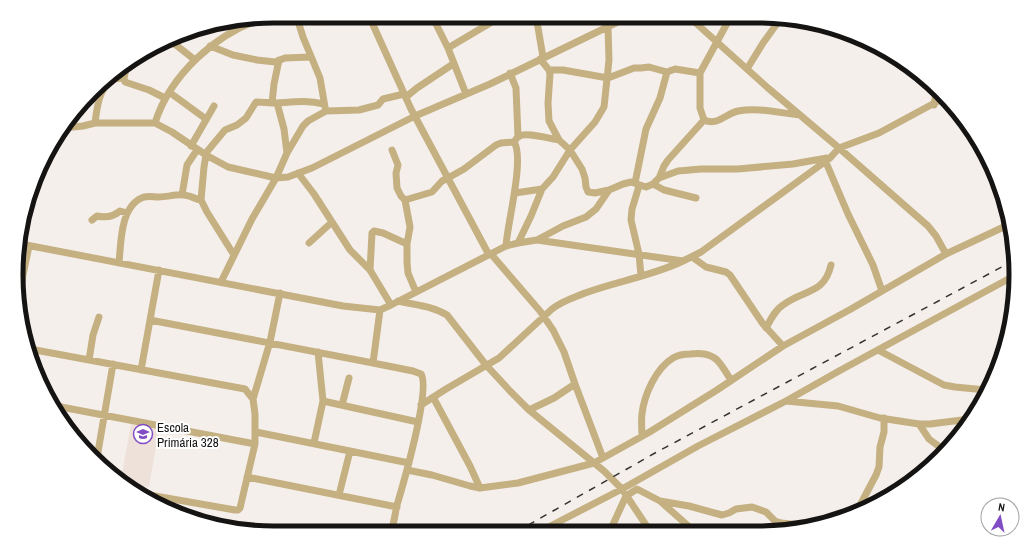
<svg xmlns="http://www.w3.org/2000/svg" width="1032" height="549" viewBox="0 0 1032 549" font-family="'Archivo Narrow',sans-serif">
  <rect width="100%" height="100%" fill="#f5efec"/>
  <!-- built -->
  <path fill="#eee1d9" d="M131,424L159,429L149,487L127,483L121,479Z"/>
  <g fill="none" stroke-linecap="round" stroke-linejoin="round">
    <!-- minor -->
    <path stroke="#c5b082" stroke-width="7" d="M295,16C309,27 341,20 357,16
      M369,16L411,109L489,255
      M432,16L448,48L466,94
      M536,16L543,57
      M688,16L768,88L839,148L928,226L936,236L946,254
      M731,16L700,73V108L704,120C718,126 725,114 738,111C759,107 779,113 800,115
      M297,18L303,37L320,78L325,107
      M169,42L176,45L195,60
      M210,46L233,55L257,60L275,62L285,58L311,57
      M448,48L502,16
      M540,59L549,70L550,74L548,103L549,121L559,140L570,150L582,169L585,178L586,187L588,192L595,193L609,190
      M127,64L124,78L125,82L149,90L165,98
      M747,69L763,43L781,18
      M549,70H563L608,78L634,68H641L649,67L667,72L675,69L700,73
      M510,73L516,88L518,137
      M169,92L206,119
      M406,97L417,88L453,64
      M272,103L274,84L279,60
      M277,103L284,129L287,153
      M934,105L936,93
      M95,123C97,107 99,89 112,79L124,78
      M155,123C170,75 216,33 264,18
      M63,128L83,126L95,123H155L172,132L206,155L228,167L276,178L288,177L312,168L415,116L490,84L630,16
      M191,146L214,106
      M392,150L398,165L396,173L397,188L401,196L405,200L410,227L407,244V262L408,273L416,292
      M205,154L225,130L237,125L246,118L256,102C263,102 269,103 276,103C294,102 306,100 324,104
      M206,155L204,167L201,200L207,212L234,255
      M825,160L848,214L873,265L882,291
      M298,173L314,194L350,250L370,270L391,305
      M448,178L464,169L496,145L501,143L514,142C516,140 516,138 518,137C524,131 551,139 559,140
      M659,178L664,166L668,160L704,120
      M635,183L646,129L660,98L667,72
      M653,184L664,190L696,198
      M639,186L632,209L631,220L639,254L641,276
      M515,193L542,189
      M182,195L187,165L197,150
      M405,200L432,192L442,181L448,178
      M92,220L97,216C106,218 113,217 120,211L127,213
      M537,240L563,226L586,217L596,209L609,190L623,184L631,182L646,187L653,184L659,178L678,171L701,169H738L793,164L827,158
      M309,243L332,222
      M518,243L531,216L542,189L553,177L570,150L595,122L604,107L609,60L608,27
      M21,244L343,306L380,310L391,305L506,246L518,243L537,240L683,261L701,252L830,158L839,148L879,133L942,99
      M506,246C507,225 525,158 514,142
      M491,254L540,311L553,330L564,352L575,384L603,458
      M692,257L706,267L726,272L730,275L763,324L783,346
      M119,263C121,243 120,205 144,197C149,196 154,197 159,197C166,197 178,194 183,195C189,195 195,199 201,200
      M370,270L372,233L374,231L383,233L407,244
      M221,282L252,219L276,178L287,153L303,126L308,121L326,111L359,110L378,105L383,99L404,94
      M18,299L29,246
      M398,301C415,305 433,306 447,315L486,365L510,391L529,410L604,471L622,489L650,531
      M150,320L373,363L413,371L421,374C431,389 403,485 397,505C395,514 394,523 391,532
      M766,328C771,319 775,310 783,305C804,289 824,295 831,265
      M30,349L245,389L253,399
      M878,350L944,385L955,387L986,390
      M89,360L93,335L99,317
      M373,363L380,310
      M141,370L159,270
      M433,397L470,466L480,488
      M323,401L418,422
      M786,401L838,406L880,418L919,424H930L970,419
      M342,405L349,378
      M421,405L446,389L499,358L552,309C562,301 573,298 585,293C617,281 652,276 683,261
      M56,406L255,444
      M529,410L554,398L575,384
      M919,424L929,439L945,451
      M256,432L409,463
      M642,436C642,429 641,421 642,414C644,395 656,368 673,358C678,355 685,354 690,354C700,353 709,353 717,360C722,365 727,374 731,380
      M314,443L323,401L318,352
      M97,458L113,364
      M407,470L432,475L470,486L480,488L518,483L594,463L648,433L717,390L783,346L851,309L946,254L1008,225
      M247,477L397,507
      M138,493L235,510H238L240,508L255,444V414L253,399L270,342L280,293
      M339,495L350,451
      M660,501L689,506L722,515L729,513L736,509L752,507L766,512L775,521L781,523L810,526
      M857,511L876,475L879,467L880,447L884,432V418
      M610,531L626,496L637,489L660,501L694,531
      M539,532L622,489L698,446L786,401L839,371L1012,277"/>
    <!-- rail -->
    <path stroke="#353231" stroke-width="1.5" stroke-dasharray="7 7" stroke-linecap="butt" d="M516,532L655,453L1011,262"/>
  </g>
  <!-- icons -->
  <defs>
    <g id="school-ring" transform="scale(1)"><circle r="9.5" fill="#fff" stroke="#824dc4" stroke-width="1.5"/><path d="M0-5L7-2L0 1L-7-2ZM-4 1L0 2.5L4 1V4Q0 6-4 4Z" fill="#824dc4"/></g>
  </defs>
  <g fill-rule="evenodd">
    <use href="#school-ring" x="143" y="434"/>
  </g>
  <g text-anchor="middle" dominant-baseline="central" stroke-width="4" stroke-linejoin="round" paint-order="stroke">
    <!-- poi labels -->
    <g font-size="13" fill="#161413" stroke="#fff" text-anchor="start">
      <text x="157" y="427">Escola<tspan x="157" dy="15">Primária 328</tspan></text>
    </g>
  </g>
  <!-- crop -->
  <path d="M0 0H1032V549H0ZM274 23H758A251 251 0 0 1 1009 274V275A251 251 0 0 1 758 526H274A251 251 0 0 1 23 275V274A251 251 0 0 1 274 23Z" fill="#fff" fill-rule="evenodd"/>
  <path fill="none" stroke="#161413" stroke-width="5" d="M274 23H758A251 251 0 0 1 1009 274V275A251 251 0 0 1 758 526H274A251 251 0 0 1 23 275V274A251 251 0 0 1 274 23Z"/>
  <!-- north arrow -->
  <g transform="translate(1000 517) rotate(9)"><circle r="19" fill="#ffffff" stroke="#a2a1a1"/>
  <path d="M0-3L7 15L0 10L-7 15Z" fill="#824dc4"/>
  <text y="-6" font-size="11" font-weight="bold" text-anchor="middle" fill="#161413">N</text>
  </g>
</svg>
